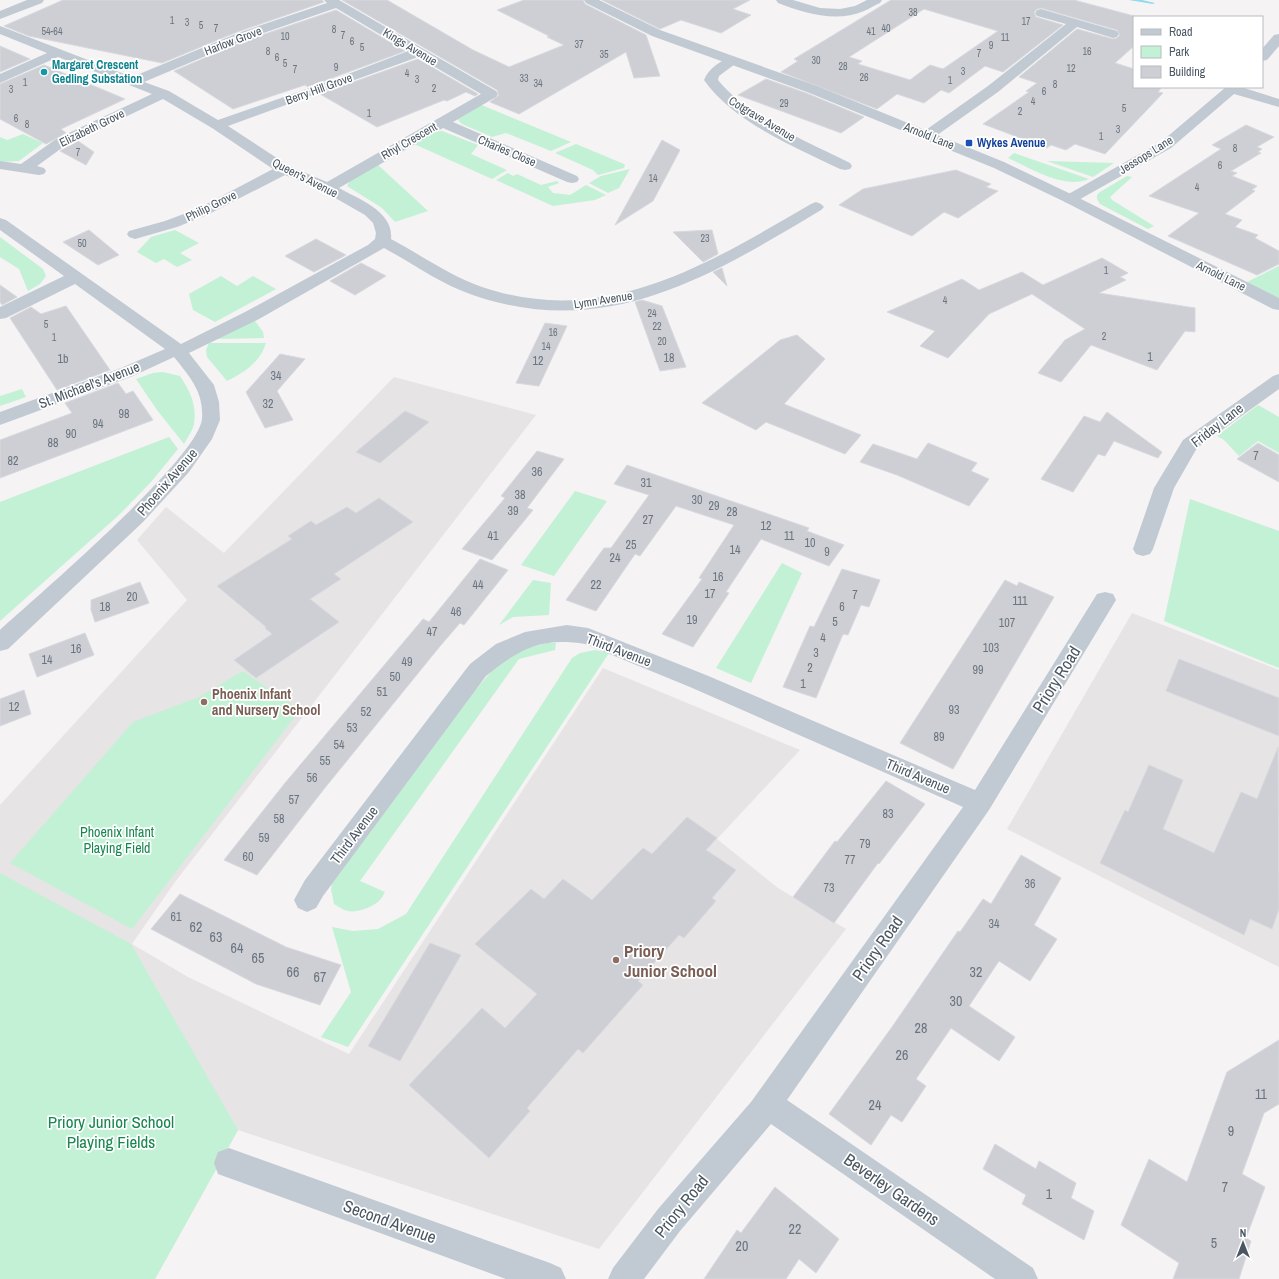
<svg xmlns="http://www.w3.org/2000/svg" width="1279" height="1279" viewBox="0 0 1279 1279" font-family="'Archivo Narrow',sans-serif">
  <rect width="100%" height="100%" fill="#f5f3f3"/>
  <!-- education -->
  <path fill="#e6e4e5" d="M394,377L536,415L175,882L132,944L188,977L349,1054L603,668L800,750L717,839L778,888L846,929L599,1249L238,1130L155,1279H0V805L187,600L137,540L166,507L224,553Z
    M1132,613L1279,670V967L1007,829Z"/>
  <!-- green -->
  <path fill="#c3f1d5" d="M479,104L571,142L551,151L506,133L492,137L462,124L457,119Z
    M442,131L478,145L471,154L507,170L492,179L414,144L434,132Z
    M23,134L43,143L19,161L0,162V137L7,140Z
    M576,144L624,164L625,165L624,168L598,175L593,170L555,153Z
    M1014,153L1089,179C1065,190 1030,168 1008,158Z
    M1047,161L1114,163L1093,177Z
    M378,165L428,211L395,222L382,208L347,186L350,181Z
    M630,169L619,188L608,193L589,183L601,176Z
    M508,173L513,176L517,174L541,185L557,181L559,183L548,187L553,193L570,195L586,185L606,195L595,200L553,206L496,180Z
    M1127,176L1132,177L1110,197L1112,200L1154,226L1148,229L1100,204L1097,199V195L1100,192Z
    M175,230L199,243L180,253L192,260L177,267L164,259L156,263L137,252L151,237Z
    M0,237L43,269L46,276L40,284L28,291L19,269L0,257Z
    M1279,266V298L1245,283Z
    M221,276L237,286L253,276L276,289L215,322L193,310L189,294Z
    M253,318L263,332L264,338L213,339Z
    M209,343H266C260,362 245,372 227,381L207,357L206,350Z
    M163,372L180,376C190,391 197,405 194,424C193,430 187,438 184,444L157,410L136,379L153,373Z
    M22,389L26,397L0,406V396Z
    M1258,405L1279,417V453L1258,441L1239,456L1224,440L1217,436Z
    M169,437L178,449L151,482L119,515L0,621V502Z
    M575,491L607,501L554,576L521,565Z
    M1190,499L1279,531V668L1164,621Z
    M782,563L802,573L751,683L716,668Z
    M533,580L551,583L549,615L513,617L499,625Z
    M547,643H556L555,650L519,659L360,881L385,892C383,895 382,898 380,900C374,907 356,913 348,911C343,910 339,907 334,904L331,889L332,883L473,693L495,667L516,651Z
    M595,650L609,653L348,1047L321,1037L351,992L332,927L353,931L378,929L406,914L572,658L580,653Z
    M241,672H244L300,710L132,929L10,863L133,722L199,697Z
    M0,873L131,944L238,1130L155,1279H0Z"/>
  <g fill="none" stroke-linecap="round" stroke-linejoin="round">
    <!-- stream -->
    <path fill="#90daee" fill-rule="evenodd" d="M1129,0H1142L1155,3L1153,4Z"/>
  </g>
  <!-- building -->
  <path fill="#cdcfd5" stroke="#d7d9de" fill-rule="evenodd" d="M63,0H322L324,2L237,32L162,63L29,36L4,26Z
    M342,0H387L473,50L509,67L564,45L547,37L549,36L497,10L524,0H583L585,4L646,35L660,76L634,78L626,52L519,114L490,102L499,95L497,90Z
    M602,0H750L733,9L751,15L721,33L681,20L660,29Z
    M891,0H1074L1134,16V46L1115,63L1134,69V87H1162L1158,92L1163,93L1105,154L1075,144L1066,150L1051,145L1047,148L983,124L1029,92L1026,91L1037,83L1019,77L1077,29L1113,39L1117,38L1120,35L1117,30L1041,8L1037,9L1034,12L1036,17L1063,25L1003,72L985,66L949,93L941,90L924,103L897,94L877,109L781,72L798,61L794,59ZM924,9L998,31L943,69L930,65L910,80L858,64L862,61L849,57Z
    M336,10L405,51L308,87L305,85L233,109L174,71L247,40Z
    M0,46L30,59L0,72Z
    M418,59L478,94L475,96L466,92L447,101L444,100L377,127L320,94Z
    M44,65L125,99L61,129L66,133L46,144L0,119V84Z
    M766,79L806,93L864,117L841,133L738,95Z
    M1246,125L1274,137L1257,147L1262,149L1258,152L1261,153L1231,171L1237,173L1232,176L1257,186L1252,190L1255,191L1225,214L1242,220L1235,227L1258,235L1255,238L1279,251V264L1257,275L1168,236L1199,213L1149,196L1221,149L1212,145Z
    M662,140L680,150L653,201L615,225Z
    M78,141L94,152L86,165L60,151Z
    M956,170L991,184L986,187L998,191L958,218L944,212L912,236L839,205L863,189Z
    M89,230L119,255L98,265L63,242Z
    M712,230L718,254L703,262L673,232Z
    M316,239L346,255L314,272L285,256Z
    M1102,258L1128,273L1120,277L1126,280L1099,293L1195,308V332L1185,331L1157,370L1091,345L1061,382L1038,373L1065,340L1085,329L1032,294L989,314L948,358L920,346L935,331L887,312L962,279L979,290L1022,272L1043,285Z
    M361,263L386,276L355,295L330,281Z
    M722,268L727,286L713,272Z
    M0,285L17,297L2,305L0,302Z
    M642,300L662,306L686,367L660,371L635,302Z
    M66,306L110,370L57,390L10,318L31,307L41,314Z
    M545,323L567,326L539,386L516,383Z
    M797,335L825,359L784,404L861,435L845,454L766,422L756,430L702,403L780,340Z
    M280,354L305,359L277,391L293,420L265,428L246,392Z
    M118,383L126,394L133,391L153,420L0,478V440L72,413L65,403Z
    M405,411L429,422L380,463L356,452Z
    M1107,412L1162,452L1158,458L1114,441L1105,456L1098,454L1073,492L1041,479L1084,416L1100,422Z
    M928,443L977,463L971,471L989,479L969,506L897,475L860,462L873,444L917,459Z
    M1258,443L1279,455V482L1237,459Z
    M537,451L564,459L527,508L533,510L492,560L462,549L505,498L501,496Z
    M627,465L809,528L807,531L844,545L829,566L761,539L726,592L729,593L693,647L662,634L702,579L699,578L734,525L676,506L640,556L635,554L596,611L566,600L604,548H611L649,495L614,484Z
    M379,498L413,522L334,574L341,579L310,599L339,622L256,678L234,660L272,634L265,628L266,627L217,586L292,539L288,536L311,521L316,525L347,507L356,513Z
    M480,559L508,570L464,625L460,623L441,645L324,789L257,875L224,860L285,783L423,619L429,622Z
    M842,569L880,580L869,607L861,605L848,635L843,634L816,698L783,687L810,626L814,627Z
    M1005,580L1017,586L1019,582L1054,597L953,769L900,743Z
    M140,582L149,603L95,622L91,610V600Z
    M85,633L94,655L37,677L29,654Z
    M1179,659L1279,698V736L1166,691Z
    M24,690L31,714L0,726V699Z
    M1278,747L1279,909L1272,929L1250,919L1244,935L1100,863L1125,810L1128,812L1149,765L1183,780L1163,829L1214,853L1241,792L1257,799Z
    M886,781L925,804L879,864L878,863L834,923L793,897L835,841L837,842Z
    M687,817L717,838L706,850L736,870L712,898L716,901L684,938L679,935L638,981L643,985L583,1053L578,1049L527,1108L530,1111L489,1158L409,1085L482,1008L505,1028L537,994L475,944L531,889L544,899L563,879L592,900L643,848L652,854Z
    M1021,855L1061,878L1034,925L1057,939L1030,981L999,961L969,1006L1015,1037L999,1061L951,1028L916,1079L926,1086L902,1122L891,1115L871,1145L829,1114L892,1027L958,931L960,932L983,899L991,904Z
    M180,894L286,947L341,965L320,1005L256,984L151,929Z
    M430,943L461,955L400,1061L368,1046Z
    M1279,1040V1104L1264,1113L1242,1174L1265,1187L1246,1238L1251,1241L1239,1279H1173L1179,1263L1121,1225L1149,1159L1187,1182L1227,1072Z
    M995,1144L1036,1169L1039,1161L1076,1183L1071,1198L1094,1211L1084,1240L1022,1204L1026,1195L983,1169Z
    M775,1187L839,1239L816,1273L799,1259L786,1279H704L737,1230L741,1233Z"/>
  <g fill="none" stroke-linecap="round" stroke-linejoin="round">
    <!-- minor -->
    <path fill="#c1cad2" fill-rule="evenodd" d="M27,0H44L42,3L0,19V11Z
      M324,0H339L496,91L498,94L496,97L453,122L577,176L579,179L577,182L572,183L567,182L443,128L339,188C358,199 394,211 391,239C421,255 450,276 482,287C606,329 707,264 811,204L816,202L821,204L824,207L821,210C709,277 605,342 470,294C439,283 412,263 384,248L259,319L189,353L214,385L219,402L220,420L212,439L189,472L143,522L8,649L0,651V630C36,597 198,459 202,419C204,392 190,377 174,357L133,376L0,425V412L121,368L165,349L75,284L6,318L0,319V307L64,276L0,230V218L6,220L181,344L247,311L368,245L375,239L376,233L373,223L365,215L323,191L285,175L207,215L177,227L135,239L129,237L127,234L129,231L165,221L197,209L273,169L212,128L163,99L66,145L37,166L44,168L46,171L44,174L39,175L0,169V161L21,164L56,139L152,94L58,57L0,83V74L47,53L0,34V26L132,77L238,33L327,3ZM336,8L408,51L335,79L218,120L169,91L144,82L246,39ZM418,57L481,94L327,182L289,166L228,126Z
      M776,0H793L820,8L840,9L855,6L867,0H882L880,3C875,5 869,9 864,11C836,23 804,13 778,3Z
      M1041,9L1117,31L1119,34L1117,37L1113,38L1077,27L998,92L933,138L928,139L923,138L921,135L923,132L988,86L1066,24L1037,16L1035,13L1037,10Z
      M1279,34V46L1267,60L1262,61V49L1274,35Z
      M732,57L737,58L739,61L719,76L718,80C749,118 806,141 850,163L852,166L850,169L845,170L840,169C795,147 733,122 704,80C708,69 721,60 732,57Z
      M1226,87H1241L1279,99V107L1234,94L1171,148L1075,202L1070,204L1065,202L1062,199L1065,196L1161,142Z
      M1279,374V389L1197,448L1174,488L1153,549L1150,554L1143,556L1136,554L1133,549L1154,488L1183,440L1273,376Z
      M1105,592L1113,594L1116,600L989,810L787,1100L1033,1268L1038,1279H995L771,1124L680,1231L644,1279H608L613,1268L658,1209L751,1102L963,807L690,687L585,644C540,637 520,649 486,676L323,896L316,908L307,912L298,908L294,900L305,880L470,664L496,644L525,632L567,625L588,628L706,675L975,790L1097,594Z
      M229,1148L550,1263L561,1268L566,1279H506L229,1178L218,1174L214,1163L218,1152Z"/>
    <!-- tertiary -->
    <path fill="#c1cad2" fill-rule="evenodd" d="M584,0H599L660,30L817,86L1004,162L1075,196L1279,298V310L1273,309L1065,202L994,168L807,92L652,36L586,3Z"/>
  </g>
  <!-- markers -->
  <circle fill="#0f9aa8" stroke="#fff" stroke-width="1.5" cx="44" cy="72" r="4"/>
  <rect fill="#1a4fb4" stroke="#fff" stroke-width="1.5" x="965" y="139" width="8" height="8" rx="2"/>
  <g fill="#8d6e63" stroke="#fff" stroke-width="1.5">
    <circle cx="204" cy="702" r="4"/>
    <circle cx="616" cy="960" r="4"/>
  </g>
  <g text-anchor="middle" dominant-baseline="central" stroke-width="3.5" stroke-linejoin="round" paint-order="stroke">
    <!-- far-number labels -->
    <g font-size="10" fill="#6b747e">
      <text x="913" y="12">38</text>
      <text x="172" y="20">1</text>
      <text x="1026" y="21">17</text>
      <text x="187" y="22">3</text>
      <text x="201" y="25">5</text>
      <text x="216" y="28">7</text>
      <text x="886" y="28">40</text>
      <text x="334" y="29">8</text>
      <text x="52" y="31">54-64</text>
      <text x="871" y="31">41</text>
      <text x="343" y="35">7</text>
      <text x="285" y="36">10</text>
      <text x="1005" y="37">11</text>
      <text x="352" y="41">6</text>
      <text x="579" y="44">37</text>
      <text x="991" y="45">9</text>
      <text x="362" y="47">5</text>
      <text x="268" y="51">8</text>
      <text x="1087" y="51">16</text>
      <text x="979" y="53">7</text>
      <text x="604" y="54">35</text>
      <text x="277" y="57">6</text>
      <text x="816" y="60">30</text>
      <text x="285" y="63">5</text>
      <text x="843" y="66">28</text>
      <text x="336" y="67">9</text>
      <text x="1071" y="68">12</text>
      <text x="295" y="69">7</text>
      <text x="963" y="71">3</text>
      <text x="407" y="73">4</text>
      <text x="864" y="77">26</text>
      <text x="524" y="78">33</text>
      <text x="417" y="79">3</text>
      <text x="950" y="80">1</text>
      <text x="25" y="82">1</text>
      <text x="538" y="83">34</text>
      <text x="1055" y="84">8</text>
      <text x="434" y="88">2</text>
      <text x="11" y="89">3</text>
      <text x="1044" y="91">6</text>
      <text x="1033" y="101">4</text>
      <text x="784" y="103">29</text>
      <text x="1124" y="108">5</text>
      <text x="1020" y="111">2</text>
      <text x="369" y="113">1</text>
      <text x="16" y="118">6</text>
      <text x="27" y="124">8</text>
      <text x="1118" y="129">3</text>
      <text x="1101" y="136">1</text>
      <text x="1235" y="148">8</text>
      <text x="78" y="152">7</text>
      <text x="1220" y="165">6</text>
      <text x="653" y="178">14</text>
      <text x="1197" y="187">4</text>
      <text x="705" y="238">23</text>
      <text x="82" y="243">50</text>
      <text x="1106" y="270">1</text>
      <text x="945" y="300">4</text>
      <text x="652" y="313">24</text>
      <text x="46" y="324">5</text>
      <text x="657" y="326">22</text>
      <text x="553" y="332">16</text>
      <text x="1104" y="336">2</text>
      <text x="54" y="337">1</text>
      <text x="662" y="341">20</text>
      <text x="546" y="346">14</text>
    </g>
    <!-- far-street labels -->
    <g font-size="12" fill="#4a5661" stroke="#fff">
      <text transform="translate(233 41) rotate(-21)">Harlow Grove</text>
      <text transform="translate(410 47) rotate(31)">Kings Avenue</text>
      <text transform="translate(319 89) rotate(-20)">Berry Hill Grove</text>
      <text transform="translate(762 119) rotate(31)">Cotgrave Avenue</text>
      <text transform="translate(92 128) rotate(-26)">Elizabeth Grove</text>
      <text transform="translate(929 136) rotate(22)">Arnold Lane</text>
      <text transform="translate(409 141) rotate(-30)">Rhyl Crescent</text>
      <text transform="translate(507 151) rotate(23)">Charles Close</text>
      <text transform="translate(1146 155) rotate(-32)">Jessops Lane</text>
      <text transform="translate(305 178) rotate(27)">Queen's Avenue</text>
      <text transform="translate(211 206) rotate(-26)">Philip Grove</text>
      <text transform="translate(1221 276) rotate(26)">Arnold Lane</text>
      <text transform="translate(603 300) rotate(-9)">Lymn Avenue</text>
    </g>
    <!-- far-culture labels -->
    <g font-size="12" font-weight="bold" fill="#0d838f" stroke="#fff" text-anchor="start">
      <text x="52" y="65">Margaret Crescent<tspan x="52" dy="14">Gedling Substation</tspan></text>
    </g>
    <!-- far-transit labels -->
    <g font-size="12" font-weight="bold" fill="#164399" stroke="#fff" text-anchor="start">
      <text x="977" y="143">Wykes Avenue</text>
    </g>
    <!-- number labels -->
    <g font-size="12" fill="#6b747e">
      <text x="1150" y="357">1</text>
      <text x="669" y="358">18</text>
      <text x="63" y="359">1b</text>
      <text x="538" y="361">12</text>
      <text x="276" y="376">34</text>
      <text x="268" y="404">32</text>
      <text x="124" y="414">98</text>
      <text x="98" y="424">94</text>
      <text x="71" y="434">90</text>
      <text x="53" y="443">88</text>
      <text x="1256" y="456">7</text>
      <text x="13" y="461">82</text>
      <text x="537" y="472">36</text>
      <text x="646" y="483">31</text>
      <text x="520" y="495">38</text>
      <text x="697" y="500">30</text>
      <text x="714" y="506">29</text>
      <text x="513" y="511">39</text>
      <text x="732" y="512">28</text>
      <text x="648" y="520">27</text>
      <text x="766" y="526">12</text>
      <text x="493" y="536">41</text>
      <text x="789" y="536">11</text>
      <text x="810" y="543">10</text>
      <text x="631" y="545">25</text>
      <text x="735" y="550">14</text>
      <text x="827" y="552">9</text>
      <text x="615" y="558">24</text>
      <text x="718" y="577">16</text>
      <text x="478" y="585">44</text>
      <text x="596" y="585">22</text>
      <text x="710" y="594">17</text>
      <text x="855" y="595">7</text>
      <text x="132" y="597">20</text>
      <text x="1020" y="601">111</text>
      <text x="105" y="607">18</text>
      <text x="842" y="607">6</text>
      <text x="456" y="612">46</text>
      <text x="692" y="620">19</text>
      <text x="835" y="622">5</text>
      <text x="1007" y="623">107</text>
      <text x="432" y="632">47</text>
      <text x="823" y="638">4</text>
      <text x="991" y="648">103</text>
      <text x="76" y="649">16</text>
      <text x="816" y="653">3</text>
      <text x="47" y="660">14</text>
      <text x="407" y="662">49</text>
      <text x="810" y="668">2</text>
      <text x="978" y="670">99</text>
      <text x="395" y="677">50</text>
      <text x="803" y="684">1</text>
      <text x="382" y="692">51</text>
      <text x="14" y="707">12</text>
      <text x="954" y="710">93</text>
      <text x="366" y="712">52</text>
      <text x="352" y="728">53</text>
      <text x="939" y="737">89</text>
      <text x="339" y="745">54</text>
      <text x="325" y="761">55</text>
      <text x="312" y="778">56</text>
      <text x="294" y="800">57</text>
      <text x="888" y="814">83</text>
      <text x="279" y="819">58</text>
      <text x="264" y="838">59</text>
      <text x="865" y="844">79</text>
      <text x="248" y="857">60</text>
      <text x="850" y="860">77</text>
      <text x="1030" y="884">36</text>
      <text x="829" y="888">73</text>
      <text x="176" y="917">61</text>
      <text x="994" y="924">34</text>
    </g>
    <!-- street labels -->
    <g font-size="14" fill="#4a5661" stroke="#fff">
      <text transform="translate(89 385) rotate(-21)">St. Michael's Avenue</text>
      <text transform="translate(1217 425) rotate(-38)">Friday Lane</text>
      <text transform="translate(167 482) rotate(-49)">Phoenix Avenue</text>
      <text transform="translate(619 650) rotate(21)">Third Avenue</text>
      <text transform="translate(918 776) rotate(23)">Third Avenue</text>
      <text transform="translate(354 835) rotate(-53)">Third Avenue</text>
    </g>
    <!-- education labels -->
    <g font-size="14" font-weight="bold" fill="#785e54" stroke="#fff" text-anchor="start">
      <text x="212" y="694">Phoenix Infant<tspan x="212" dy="16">and Nursery School</tspan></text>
    </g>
    <!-- park labels -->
    <g font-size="14" fill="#17864f" stroke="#fff">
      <text x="117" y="832">Phoenix Infant<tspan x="117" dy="16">Playing Field</tspan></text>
    </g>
    <!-- near-number labels -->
    <g font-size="14" fill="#6b747e">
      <text x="196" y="927">62</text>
      <text x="216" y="937">63</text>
      <text x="237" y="948">64</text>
      <text x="258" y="958">65</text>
      <text x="293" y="972">66</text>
      <text x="976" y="972">32</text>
      <text x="320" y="977">67</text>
      <text x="956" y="1001">30</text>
      <text x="921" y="1028">28</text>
      <text x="902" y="1055">26</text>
      <text x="1261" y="1094">11</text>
      <text x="875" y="1105">24</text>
      <text x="1231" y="1131">9</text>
      <text x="1225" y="1187">7</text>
      <text x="1049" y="1194">1</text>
      <text x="795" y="1229">22</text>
      <text x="1214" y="1243">5</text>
      <text x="742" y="1246">20</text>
    </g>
    <!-- near-street labels -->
    <g font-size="17" fill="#4a5661" stroke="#fff">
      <text transform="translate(1056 679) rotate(-58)">Priory Road</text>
      <text transform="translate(877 948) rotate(-55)">Priory Road</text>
      <text transform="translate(892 1189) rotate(35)">Beverley Gardens</text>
      <text transform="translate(681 1206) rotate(-51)">Priory Road</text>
      <text transform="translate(390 1221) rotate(20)">Second Avenue</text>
    </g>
    <!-- near-education labels -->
    <g font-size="17" font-weight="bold" fill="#785e54" stroke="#fff" text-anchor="start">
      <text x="624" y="950">Priory<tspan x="624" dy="20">Junior School</tspan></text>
    </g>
    <!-- near-park labels -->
    <g font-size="17" fill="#17864f" stroke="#fff">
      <text x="111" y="1121">Priory Junior School<tspan x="111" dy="20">Playing Fields</tspan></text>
    </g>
  </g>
  <!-- legend -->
  <rect x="1133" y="16" width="130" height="72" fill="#ffffff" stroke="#b7bbc0"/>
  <rect x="1141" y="29" width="20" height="6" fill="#c1cad2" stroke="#b7bbc0"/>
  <text x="1169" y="36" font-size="12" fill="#4a5661">Road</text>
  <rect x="1141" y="46" width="20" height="12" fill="#c3f1d5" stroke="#b7bbc0"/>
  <text x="1169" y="56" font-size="12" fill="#4a5661">Park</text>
  <rect x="1141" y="66" width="20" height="12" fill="#cdcfd5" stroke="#b7bbc0"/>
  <text x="1169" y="76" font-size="12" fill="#4a5661">Building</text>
  <!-- north arrow -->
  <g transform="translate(1243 1243)" stroke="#ffffff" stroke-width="3" paint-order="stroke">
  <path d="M0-3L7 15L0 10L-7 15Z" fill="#4a5661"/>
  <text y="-6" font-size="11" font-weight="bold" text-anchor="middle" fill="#4a5661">N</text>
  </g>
</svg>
